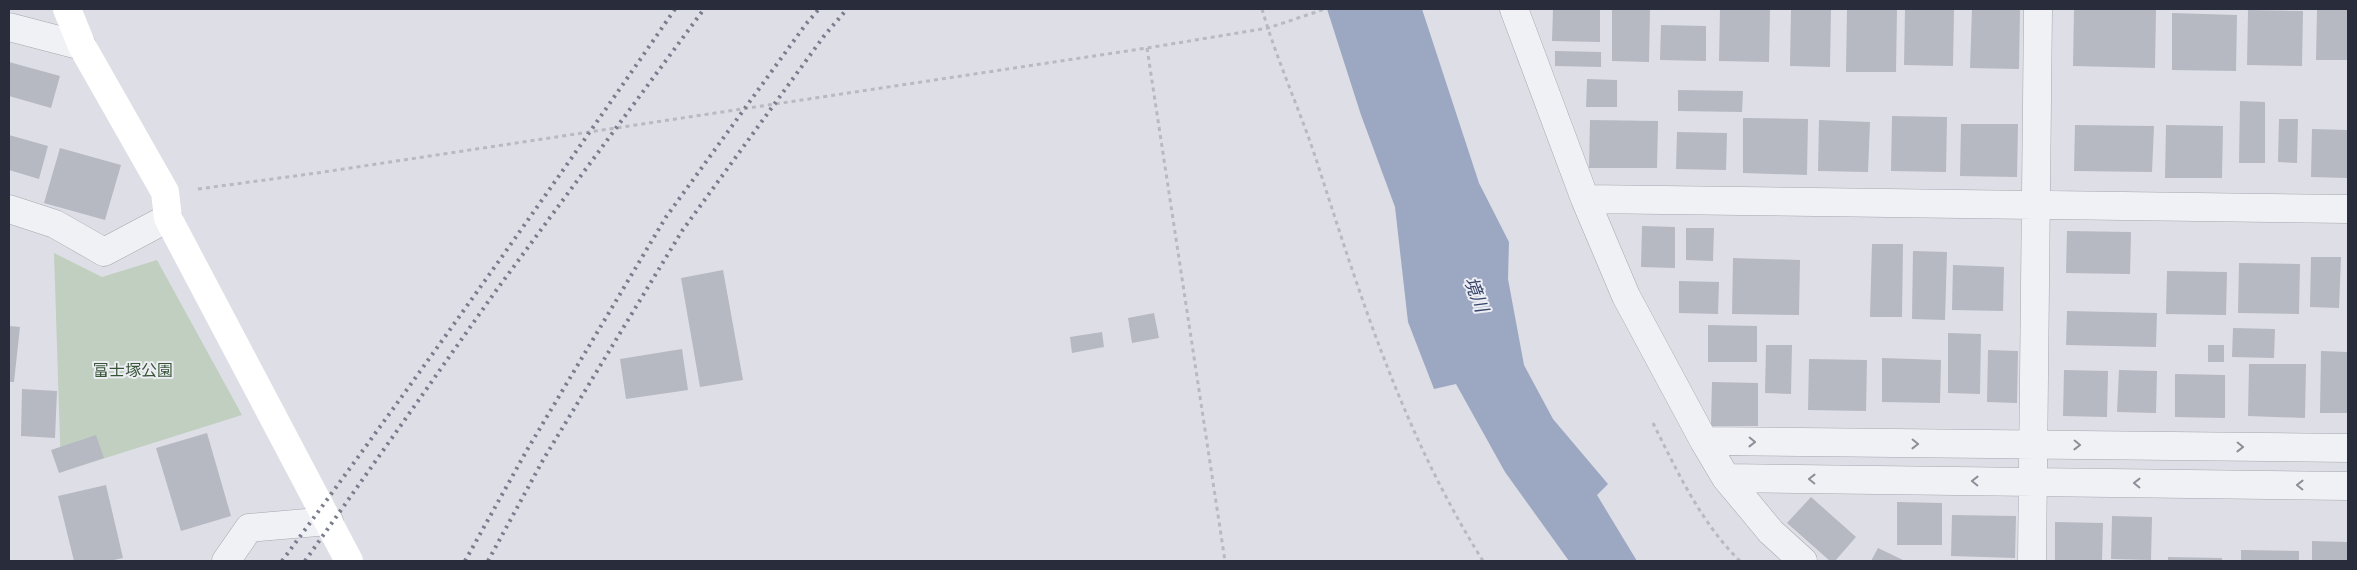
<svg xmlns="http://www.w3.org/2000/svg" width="2357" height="570" viewBox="0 0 2357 570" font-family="'Golos Text','Noto Sans JP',sans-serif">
  <rect width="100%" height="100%" fill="#dedfe6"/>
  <!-- green -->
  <path fill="#c1cfc0" d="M54,253L102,277L157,260L242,415L61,472Z"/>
  <!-- water -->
  <path fill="#9ca8c2" d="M1327,9H1422L1479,183L1509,242L1508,279L1524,365L1553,419L1608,484L1597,495L1637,561H1569L1505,472L1456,384L1434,389L1408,322L1395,207L1361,115Z"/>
  <!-- building -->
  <path fill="#b6b8c2" d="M1553,9H1600V42L1552,41Z
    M1612,9H1650L1649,62L1612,61Z
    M1720,9H1770L1769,62L1719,61Z
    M1791,9H1831L1830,67L1790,66Z
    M1847,9H1897L1896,72H1846Z
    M1905,9H1954L1953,66L1904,65Z
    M1972,9H2020L2019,69L1970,68Z
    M2074,9H2156L2155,68L2073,66Z
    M2317,9L2348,10V60H2316Z
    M2248,10L2303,11L2302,66L2247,65Z
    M2172,13L2237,15L2236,71L2172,70Z
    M1661,25L1706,26V61L1660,60Z
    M1555,51L1601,52V67L1555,66Z
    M9,62L60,76L51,108L9,96Z
    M1587,79L1617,80V107H1586Z
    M1678,90L1743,91L1742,112L1678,111Z
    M2240,101L2265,102V163H2239Z
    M1892,116L1947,117L1946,172L1891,171Z
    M1743,118L1808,119L1807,175L1743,173Z
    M2279,119H2298L2297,163L2278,162Z
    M1590,120L1658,121L1657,168H1589Z
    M1819,120L1870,122L1868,172L1818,171Z
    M1961,124H2018L2017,177L1960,176Z
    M2075,125L2154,126L2152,172L2074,171Z
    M2166,125L2223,126L2222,178H2165Z
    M2312,129L2348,130V178L2311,177Z
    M1677,132L1727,133L1726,170L1676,169Z
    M9,135L48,146L39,179L9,170Z
    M60,148L121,165L105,220L44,203Z
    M1642,226L1675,227V268L1641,267Z
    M1686,228H1714L1713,261L1686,260Z
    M2067,231L2131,232L2130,274L2066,273Z
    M1872,244H1903L1902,317H1870Z
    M1913,251L1947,252L1945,320L1912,319Z
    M2311,257H2341L2339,308L2310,307Z
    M1733,258L1800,260L1799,315L1732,314Z
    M2239,263L2300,264L2299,314L2238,313Z
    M1953,265L2004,267L2003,311L1952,310Z
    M723,270L743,380L700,387L681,278Z
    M2167,271L2227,272L2226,315L2166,314Z
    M1679,281L1719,282L1718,314L1679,313Z
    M2067,311L2157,313L2156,347L2066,345Z
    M1154,313L1159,338L1132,343L1128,318Z
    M1708,325L1757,326V362H1708Z
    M9,326L20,327L14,382H9Z
    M2233,328L2275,329L2274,358L2232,357Z
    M1102,332L1104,347L1072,353L1070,337Z
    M1948,333L1981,334L1980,394L1948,393Z
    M1766,345H1792L1791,394L1765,393Z
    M2208,345H2224V362H2208Z
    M682,349L688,390L626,399L620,359Z
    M1988,350L2018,351L2017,403L1987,402Z
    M2321,351L2348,352V413H2320Z
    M1882,358L1941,360L1940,403L1882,402Z
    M1809,359L1867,360L1866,411L1808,410Z
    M2249,364H2306L2305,418L2248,416Z
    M2064,370L2108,371L2107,417L2063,416Z
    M2119,370L2157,371L2156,413L2117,412Z
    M2175,374L2225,375V418L2175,417Z
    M1712,382L1758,383V426H1711Z
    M22,389L57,391L55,438L21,436Z
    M207,433L231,516L181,531L156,448Z
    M96,435L104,458L59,473L51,450Z
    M106,485L123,558L109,561H74L58,496Z
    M1811,497L1856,537L1835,561H1830L1787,523Z
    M1897,502L1942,503V545H1897Z
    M1952,515L2016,516L2015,558L1951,556Z
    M2112,516L2152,517L2151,560L2111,559Z
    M2055,522L2103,523L2102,561H2055Z
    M2312,541L2348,542V561H2312Z
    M1878,548L1905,561H1871Z
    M2241,550L2299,551V561H2241Z
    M2168,557L2222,558V561H2168Z"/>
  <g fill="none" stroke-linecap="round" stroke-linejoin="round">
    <!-- street casing -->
    <g stroke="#a4a6af" stroke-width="29">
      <path id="street" d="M1514,9L1585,199L1626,296L1704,441L1726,478L1771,532L1803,561
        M9,27L82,46
        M1585,199L2348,209
        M9,209L55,224L104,252L168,218
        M1704,441L2348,448
        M1726,478L2348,486
        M226,561L249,528L329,521
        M2032,561L2038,9"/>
    </g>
    <!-- path -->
    <path stroke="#b8bac1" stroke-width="3" stroke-dasharray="4 4" stroke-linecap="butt" d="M1262,9C1277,61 1300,110 1317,162C1362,302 1404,435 1483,561
      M1147,48L1225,561
      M198,189L317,173L1147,48L1268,28L1325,9
      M1653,423C1677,471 1701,523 1740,561"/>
    <!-- street -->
    <use href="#street" stroke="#f0f1f5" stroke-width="28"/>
    <!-- secondary -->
    <path stroke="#fff" stroke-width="28" d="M67,9L82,46L165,192L168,218L349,561"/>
    <!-- rail -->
    <path stroke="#797d8d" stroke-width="4" stroke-dasharray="2.5 5" stroke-linecap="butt" d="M282,561C416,379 547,195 675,9
      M305,561L495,292L704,9
      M465,561L527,450L666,217L806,24L819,9
      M488,561L543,460L682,231L824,36L847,9"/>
  </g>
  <!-- one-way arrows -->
  <defs><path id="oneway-chevron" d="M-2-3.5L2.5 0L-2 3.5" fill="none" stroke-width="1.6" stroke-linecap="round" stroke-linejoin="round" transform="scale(1.25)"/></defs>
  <g stroke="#8c8e98">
    <use href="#oneway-chevron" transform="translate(1752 442) rotate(1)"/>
    <use href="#oneway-chevron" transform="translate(1915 444) rotate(1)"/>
    <use href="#oneway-chevron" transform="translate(2077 445) rotate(1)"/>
    <use href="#oneway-chevron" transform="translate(2240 447) rotate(1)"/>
    <use href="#oneway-chevron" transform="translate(1812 479) rotate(-179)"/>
    <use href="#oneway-chevron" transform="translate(1975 481) rotate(-179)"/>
    <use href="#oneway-chevron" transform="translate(2137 483) rotate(-179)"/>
    <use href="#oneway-chevron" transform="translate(2300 485) rotate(-179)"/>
  </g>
  <g text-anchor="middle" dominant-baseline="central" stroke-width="4" stroke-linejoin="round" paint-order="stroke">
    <!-- park labels -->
    <g font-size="16" fill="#385538" stroke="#edeef4">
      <text x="133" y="370">富士塚公園</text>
    </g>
    <!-- water labels -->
    <g font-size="18" font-style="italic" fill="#37456a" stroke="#edeef4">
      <text transform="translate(1477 294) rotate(69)">境川</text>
    </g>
  </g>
  <!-- border -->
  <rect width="2357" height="570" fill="none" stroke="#292c3b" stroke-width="20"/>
</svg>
